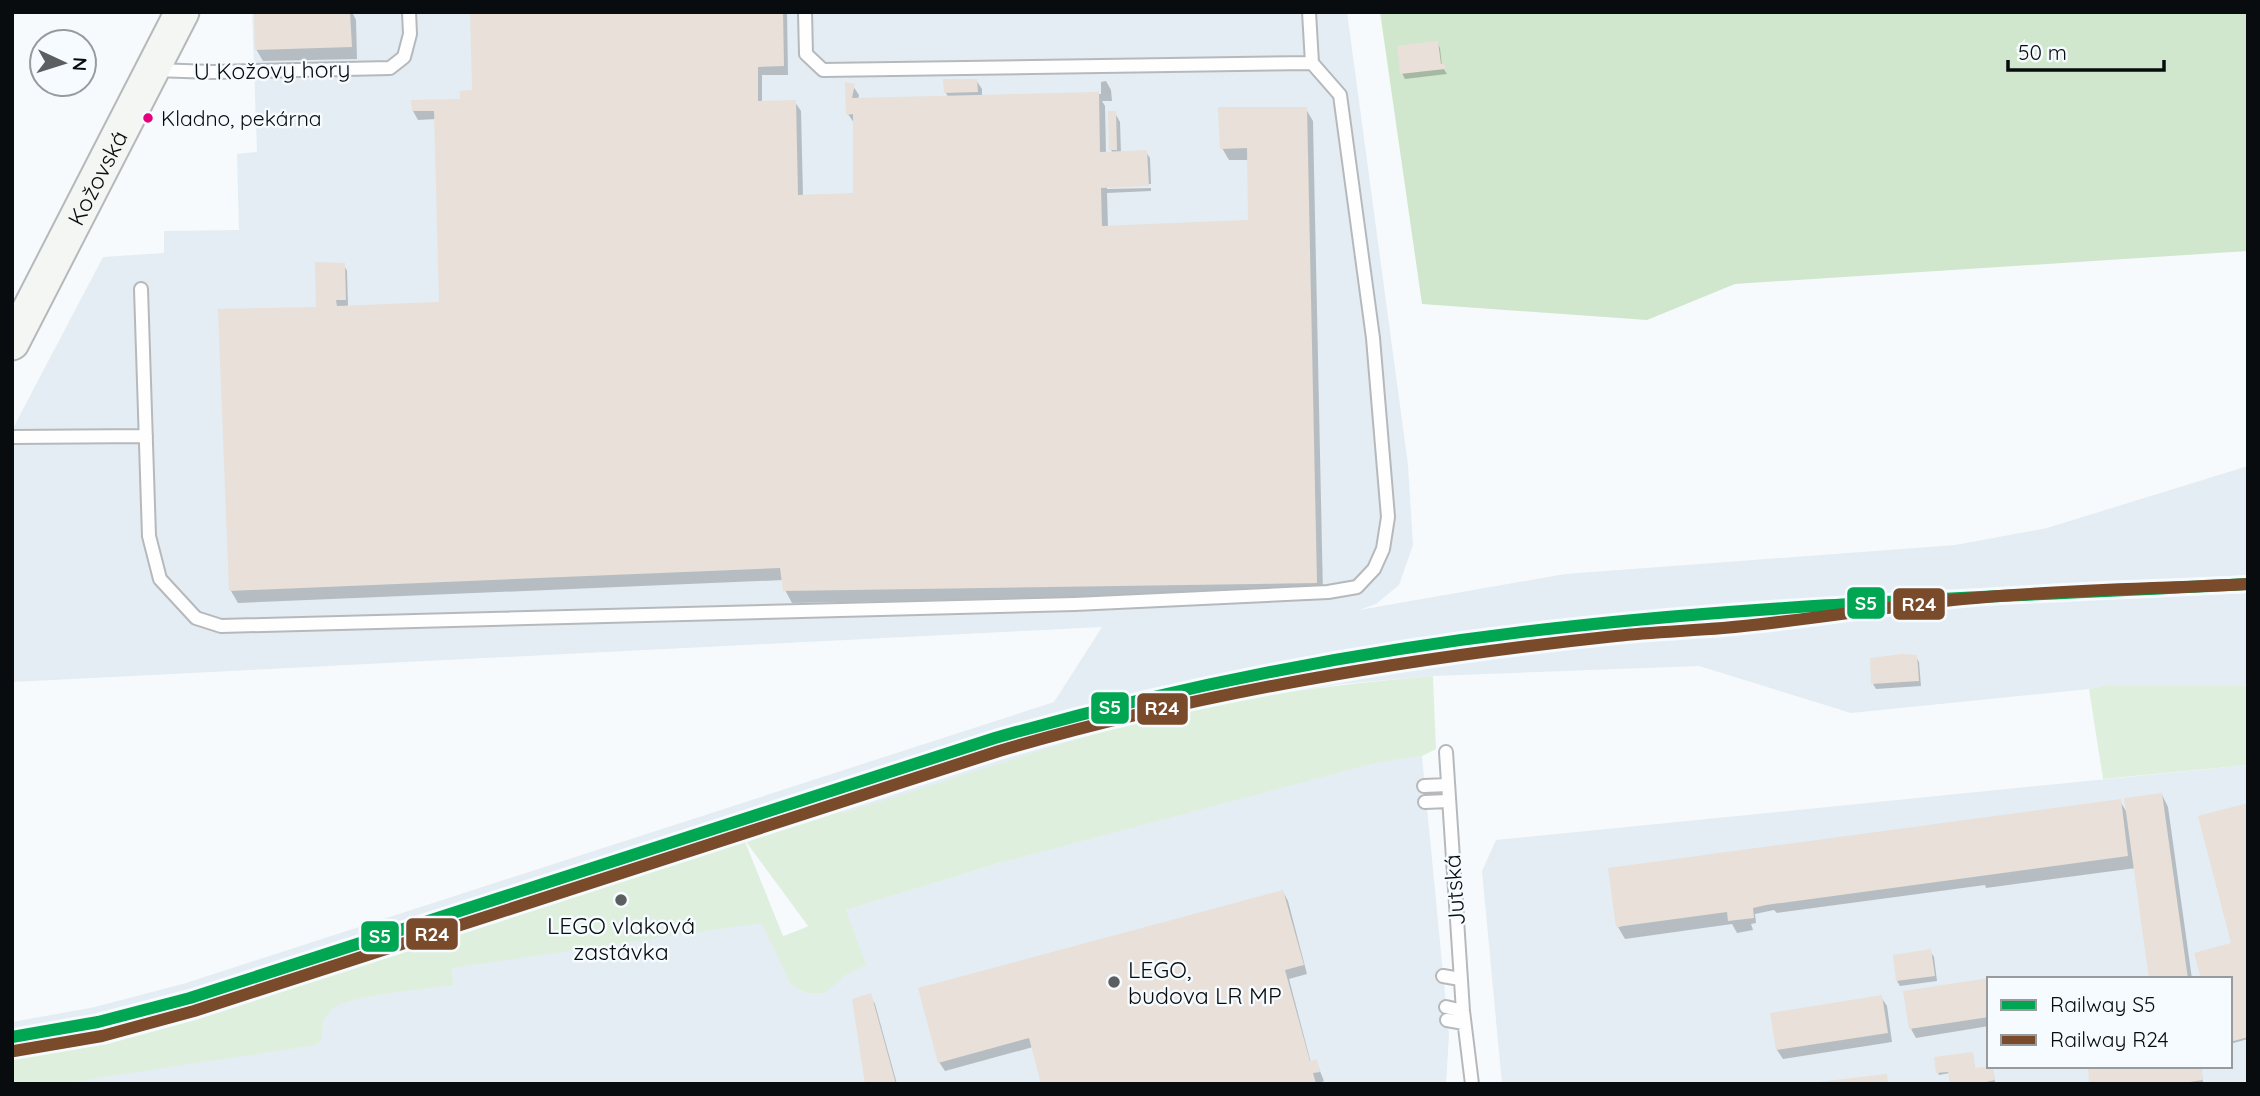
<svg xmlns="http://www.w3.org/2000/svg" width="2260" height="1096" viewBox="0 0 2260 1096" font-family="Quicksand,sans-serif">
  <rect width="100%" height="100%" fill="#f7fafc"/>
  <!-- built -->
  <path fill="#e4edf3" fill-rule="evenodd" d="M252,12H1347L1408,465L1413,545L1399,585L1376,604L1359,610L1565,574L1955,545L2047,528L2248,466V686H2103L2089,689L1851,713L1699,666L1433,676L1342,684L1256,697L843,813L835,806L742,836L783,937L845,910L996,864L1379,761L1422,756L1449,1035L1446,1084H12V1058L108,1040L240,999L101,1038L12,1053V1022L95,1007L186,983L1054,702L1102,627L12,682V430L103,257L164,253V231L239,230L237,154L257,152Z
    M2248,765V1084H1502L1482,871L1496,840ZM1989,979H2230V1066H1989Z"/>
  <!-- green -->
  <path fill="#def0dd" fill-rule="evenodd" d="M1433,676L1436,749L1422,756L1379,762L996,864L846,910L866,965L844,976L825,993H806L791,984L761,923L452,968L453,985C428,989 347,995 331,1010C322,1019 322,1027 322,1040L316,1045L58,1084H12V1058L83,1046L157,1027L836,805L843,813C942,783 1039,749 1138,722C1234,696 1334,685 1433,676ZM744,839L808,926V927L783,936Z
    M2103,686H2248V765L2103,779L2089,689Z"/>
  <!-- forest -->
  <path fill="#d0e7cd" d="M1380,12H2248V251L1735,284L1647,320L1422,304Z"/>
  <!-- shadow -->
  <path fill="#0003" d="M255,12H352L356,20L357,59L263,61L256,49Z
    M472,12H787L788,75H762V102H795L801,111L803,196L855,195L854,123L848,114L853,86L859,95L858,100L948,97L946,93L976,80L982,89V97L1101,94V82L1106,81L1111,90L1112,101H1102L1105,106L1106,153H1113L1111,150L1115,113L1120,122L1121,153L1146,152L1150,158L1151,184L1107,186V189L1151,188V191L1107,193L1108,227L1250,221L1249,160H1229L1222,148L1306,109L1313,121L1323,595L792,603L785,590L784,580L238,603L231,591L318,308L344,265L347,271L348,307L442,304L436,119L418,120L413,111L462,100L474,92Z
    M1437,42L1440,48L1442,66L1447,74L1405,79L1402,73Z
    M1916,657L1919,662L1921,686L1876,689L1873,684Z
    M2162,795L2168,807L2192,979H2151L2136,868L1986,888L1985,885L1777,913L1774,910L1755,914L1756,923L1751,924L1753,930L1737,933L1732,924L1625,939L1618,927L2120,801L2129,816Z
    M2248,805V1039L2230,1044V979Z
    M1283,892L1288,901L1307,974L1289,979L1311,1063L1316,1061L1324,1081L1317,1084H1043L1033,1047L945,1071L939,1062Z
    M1930,951L1934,957L1937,981L1900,986L1897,981Z
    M2015,976L2016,979H1995Z
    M1989,980V1026L1916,1038L1911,1029Z
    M870,996L875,1004L897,1084H867Z
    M1881,997L1887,1006L1892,1042L1783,1059L1777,1050L1772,1015Z
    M1973,1056L1975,1070H1993L1995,1082L1952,1084L1950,1073L1939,1075L1938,1073Z
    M2201,1066L2203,1082L2091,1084Z"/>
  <!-- building -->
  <path fill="#e8e0d9" d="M254,12H350L352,47L255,50Z
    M470,12H783L784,66L758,67V101L796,100L798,195L853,193V114L846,115L845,82L855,84L852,98L1099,92L1100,152L1147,150L1149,186L1101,188L1102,226L1248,220L1247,148L1220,149L1218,107H1307L1317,583L783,591L780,568L229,591L218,309L316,307L315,262L345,263L346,300H336L337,306L439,302L434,111H412L411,100L460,99V91L472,90Z
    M1438,41L1441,64H1445V69L1400,74L1397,46Z
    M943,79H977L978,92L944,93Z
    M1108,111H1116L1117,150H1109Z
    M1902,654L1917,655L1919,681L1871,684L1870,658Z
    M2162,793L2188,979H2149L2124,798Z
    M2121,799L2128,856L1766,905L1753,908L1754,918L1728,921L1727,912L1616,927L1608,868Z
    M2248,803V1037L2230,1042V979H2201L2194,953L2231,943L2198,816Z
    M1283,890L1304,965L1285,970L1310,1061L1317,1059L1320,1072L1313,1073L1316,1084H1041L1029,1038L938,1063L918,988Z
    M1931,949L1935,976L1896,981L1893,955Z
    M1989,978V1017L1909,1029L1903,991Z
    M871,993L896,1084H865L852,999Z
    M1882,995L1888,1033L1776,1050L1770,1013Z
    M1973,1052L1975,1068L1993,1066L1995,1080L1977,1084H1950L1948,1072L1936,1073L1934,1057Z
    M2088,1066H2201L2203,1080L2176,1084H2089Z
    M1887,1074L1888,1084H1818V1082Z"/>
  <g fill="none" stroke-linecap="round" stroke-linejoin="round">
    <!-- lane casing -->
    <g stroke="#b6b9bb" stroke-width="16">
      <path id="lane" d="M805,12L806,54L823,70L1312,63L1309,12
        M154,70L213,72L390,68L404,57L410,34L409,12
        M141,289L149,536L160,579L196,618L221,626L1075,604L1328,592L1357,587L1374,569L1383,549L1388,517L1373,338L1340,95L1312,63
        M12,437L146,436
        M1446,752L1463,1011L1472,1084
        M1424,786L1447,785
        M1425,802L1448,801
        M1443,976L1460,979
        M1446,1007L1463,1011
        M1447,1020L1464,1023"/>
    </g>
    <!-- secondary casing -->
    <g stroke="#b6b9bb" stroke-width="37">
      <g id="secondary">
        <path id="s1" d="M12,343L182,12"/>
      </g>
    </g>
    <!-- lane -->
    <use href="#lane" stroke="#fefeff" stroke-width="12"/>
    <!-- secondary -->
    <use href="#secondary" stroke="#f4f6f4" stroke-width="33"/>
    <!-- rail-1 casing -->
    <g stroke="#f5fbfe" stroke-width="18">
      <path id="rail-1" d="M12,1037L98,1022L190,998L995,738C1185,684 1378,647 1575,626C1798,602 2024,596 2248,584"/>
    </g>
    <!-- rail-2 casing -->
    <g stroke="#f5fbfe" stroke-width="18">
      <path id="rail-2" d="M14,1051L102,1036L194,1011L999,751C1200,692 1408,658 1616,636C1651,632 1687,631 1723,628C1803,621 1883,607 1963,599C2057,590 2153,589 2248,584"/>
    </g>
    <!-- rail-1 -->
    <use href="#rail-1" stroke="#00a651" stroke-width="12"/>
    <!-- rail-2 -->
    <use href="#rail-2" stroke="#7a4b2a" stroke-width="12"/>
  </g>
  <!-- markers -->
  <circle fill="#e5007d" stroke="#f5fbfe" stroke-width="2.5" cx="148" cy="118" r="6"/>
  <g fill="#5c5f61" stroke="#f5fbfe" stroke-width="2.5">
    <circle cx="621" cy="900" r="7"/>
    <circle cx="1114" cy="982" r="7"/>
  </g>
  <g text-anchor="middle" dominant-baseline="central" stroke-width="5" stroke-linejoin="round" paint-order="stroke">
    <!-- bus labels -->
    <g font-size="21" fill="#090c0e" stroke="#f5fbfe" text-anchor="start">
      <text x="161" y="118">Kladno, pekárna</text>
    </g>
    <!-- street labels -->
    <g font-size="23" fill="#090c0e" stroke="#f5fbfe">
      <text transform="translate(272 70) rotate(-1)">U Kožovy hory</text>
      <text stroke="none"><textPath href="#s1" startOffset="186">Kožovská</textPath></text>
      <text transform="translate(1454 890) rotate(-94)">Jutská</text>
    </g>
    <!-- poi labels -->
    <g font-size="23" fill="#090c0e" stroke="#f5fbfe">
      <text x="621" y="925">LEGO vlaková<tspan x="621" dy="26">zastávka</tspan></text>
      <text x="1128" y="969" text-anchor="start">LEGO,<tspan x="1128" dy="26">budova LR MP</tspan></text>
    </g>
  </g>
  <g stroke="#f5fbfe" stroke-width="2.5">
    <rect x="1846" y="586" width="40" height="34" rx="7" fill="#00a651"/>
    <rect x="1892" y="587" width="54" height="34" rx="7" fill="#7a4b2a"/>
    <rect x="1090" y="691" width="40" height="34" rx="7" fill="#00a651"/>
    <rect x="1136" y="692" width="53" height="34" rx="7" fill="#7a4b2a"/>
    <rect x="405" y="917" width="54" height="34" rx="7" fill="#7a4b2a"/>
    <rect x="360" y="920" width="40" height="33" rx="7" fill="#00a651"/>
  </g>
  <g font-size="19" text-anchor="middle" font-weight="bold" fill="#fff">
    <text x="1866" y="610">S5</text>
    <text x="1919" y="611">R24</text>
    <text x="1110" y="714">S5</text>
    <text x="1162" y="715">R24</text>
    <text x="432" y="941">R24</text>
    <text x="380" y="943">S5</text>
  </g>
  <!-- border -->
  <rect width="2260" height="1096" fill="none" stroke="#090c0e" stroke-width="28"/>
  <!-- legend -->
  <rect x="1987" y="977" width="245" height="91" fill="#f5fbfe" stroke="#979b9e" stroke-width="2"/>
  <rect x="2001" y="1000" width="35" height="10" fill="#00a651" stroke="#979b9e" stroke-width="2"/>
  <text x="2050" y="1012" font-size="21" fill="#090c0e">Railway S5</text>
  <rect x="2001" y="1035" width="35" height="10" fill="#7a4b2a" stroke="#979b9e" stroke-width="2"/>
  <text x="2050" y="1047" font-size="21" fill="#090c0e">Railway R24</text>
  <!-- north arrow -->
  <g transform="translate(63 63) rotate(94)"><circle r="33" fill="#f5fbfe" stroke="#979b9e" stroke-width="2"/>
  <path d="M0-5L12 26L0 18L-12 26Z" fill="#5c5f61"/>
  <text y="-10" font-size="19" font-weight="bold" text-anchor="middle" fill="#090c0e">N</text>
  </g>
  <!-- scale -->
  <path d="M2008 60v10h156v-10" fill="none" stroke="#090c0e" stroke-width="3.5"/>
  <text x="2018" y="60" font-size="21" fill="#090c0e" stroke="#f5fbfe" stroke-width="5" paint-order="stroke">50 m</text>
</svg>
